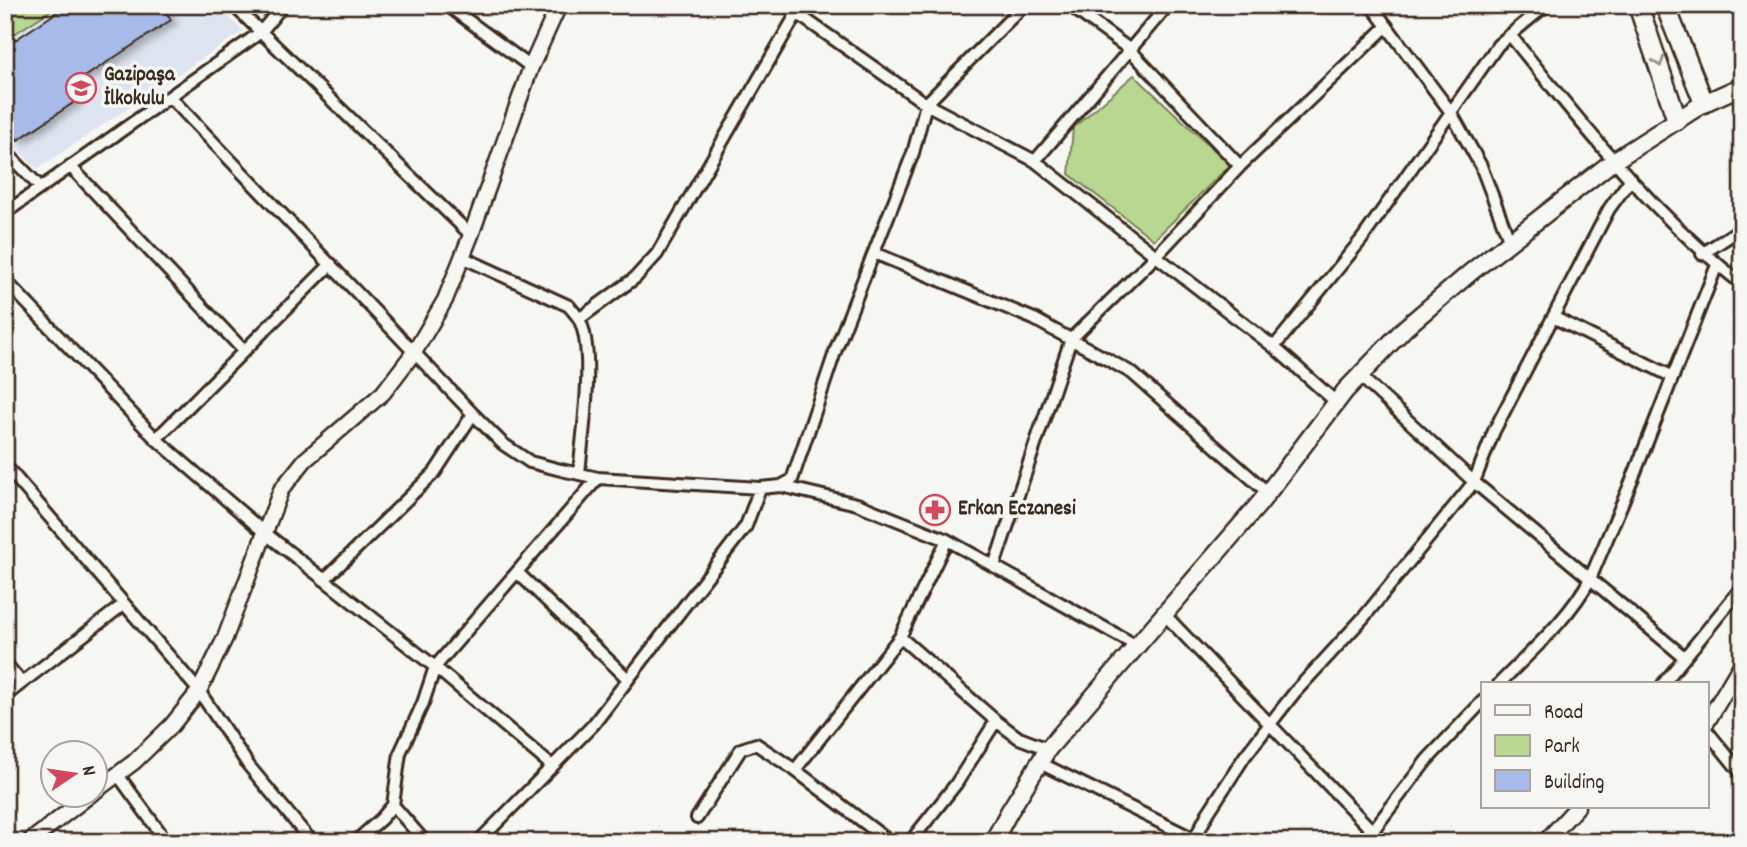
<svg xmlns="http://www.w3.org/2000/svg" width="1747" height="847" viewBox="0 0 1747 847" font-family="Dekko,sans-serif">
  <defs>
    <filter id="shadow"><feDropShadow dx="6" dy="3.5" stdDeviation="3.5" flood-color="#0004"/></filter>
  </defs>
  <rect width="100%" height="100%" fill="#f6f6f2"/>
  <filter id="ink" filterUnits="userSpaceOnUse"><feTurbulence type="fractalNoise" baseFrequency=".0143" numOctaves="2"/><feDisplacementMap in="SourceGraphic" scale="14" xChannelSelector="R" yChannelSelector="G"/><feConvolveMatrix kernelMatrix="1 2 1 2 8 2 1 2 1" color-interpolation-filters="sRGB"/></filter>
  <g filter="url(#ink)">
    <!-- built -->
    <path fill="#dee4ef" d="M59,5H217L243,31L37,169L5,136V40Z"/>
    <!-- green -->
    <path fill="#b8d790" stroke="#7a8057" stroke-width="2" d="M5,5H59L5,40Z
      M1134,75L1230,165L1154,240L1069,174L1073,128Z"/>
    <!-- building -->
    <path fill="#a7bae9" stroke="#3b2a1e" stroke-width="2" filter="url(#shadow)" d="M68,5H162L171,20L68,88L76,101L18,140L5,120V54L15,48L12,42Z"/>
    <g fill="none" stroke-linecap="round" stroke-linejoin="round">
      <!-- minor casing -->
      <g stroke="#3b2a1e" stroke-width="16">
        <path id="minor" d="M233,5L471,235
          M447,5L531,67
          M1069,5L1129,49L1240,166
          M1371,5L1450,111L1481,166L1510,242
          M1510,35C1583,125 1650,212 1742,284
          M170,97L473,414L503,444L530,462L561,470L598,478L760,488L746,526L593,725L478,842
          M5,151L40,187
          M1035,161L1168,5
          M70,166L244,351
          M5,213L261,32L283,5
          M874,253L1034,319L1132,373L1268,493
          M1702,254L1742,228
          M462,257L569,306C572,310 577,315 579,319C596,351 582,437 579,474
          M5,280L156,439L265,533L435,667L552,766
          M1553,317L1673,377
          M579,319L635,278L657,254L797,13
          M1274,347L1362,239L1498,45L1546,5
          M1359,375L1474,482L1684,657
          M1336,402L1274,347L1156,256L1240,166L1387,26
          M156,439L331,264
          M5,465L199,691L249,766L312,842
          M781,486L857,504L947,540L1137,646
          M760,488L781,486L792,480L836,349L913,153L926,104L785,5
          M994,566L1071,339L1156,256L1035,161L926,104L1024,5
          M517,572L628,679
          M324,580L435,472L473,414
          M1164,614L1383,842
          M900,637L996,721L1019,738L1048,749
          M5,663L22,683
          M1499,684C1530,652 1569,619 1590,579L1632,480L1717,265
          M1663,684L1742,587
          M5,696L124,604
          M1707,731L1742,774
          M1040,763L1194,839L1215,842
          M795,770L900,637L947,540
          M118,775L167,842
          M393,805L425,842
          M697,818L741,749L756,744L795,770L890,842
          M355,842L381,819L393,805L400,753L423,703L435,667L598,478
          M910,842L956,784L996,721
          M1193,842L1208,813L1245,756L1295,692L1364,617L1474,482L1494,431L1609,209L1630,180
          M1364,842L1427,760L1483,701"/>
      </g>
      <!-- tertiary casing -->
      <g stroke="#3b2a1e" stroke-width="19">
        <path id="tertiary" d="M1707,722L1742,663
          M94,792L134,762L172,725L199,691L225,638L281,490L305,460L383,393L415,351L445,300L471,235L531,67L559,5
          M29,842L91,794
          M1545,842L1577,807"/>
      </g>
      <!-- secondary casing -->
      <g stroke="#3b2a1e" stroke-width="21">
        <path id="secondary" d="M993,842L1009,812L1048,749L1260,503L1345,391L1405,328L1471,272L1612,162L1704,103L1742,86"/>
      </g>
      <!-- primary casing -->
      <g stroke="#3b2a1e" stroke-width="23">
        <path id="primary" d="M1638,5L1677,120
          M1665,5L1704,103"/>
      </g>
      <!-- minor -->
      <use href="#minor" stroke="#f6f6f2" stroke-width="10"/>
      <!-- tertiary -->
      <use href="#tertiary" stroke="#f6f6f2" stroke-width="14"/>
      <!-- secondary -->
      <use href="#secondary" stroke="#f6f6f2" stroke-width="16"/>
      <!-- primary -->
      <use href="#primary" stroke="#f6f6f2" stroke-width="18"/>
    </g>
    <!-- one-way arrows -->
    <defs><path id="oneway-chevron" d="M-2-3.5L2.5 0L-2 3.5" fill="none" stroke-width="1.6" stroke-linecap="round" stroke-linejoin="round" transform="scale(1.75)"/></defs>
    <use stroke="#989088" href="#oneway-chevron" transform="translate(1659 62) rotate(72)"/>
  </g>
  <!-- icons -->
  <defs>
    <g id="school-ring" transform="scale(1.575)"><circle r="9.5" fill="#f6f6f2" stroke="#d1495b" stroke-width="1.5"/><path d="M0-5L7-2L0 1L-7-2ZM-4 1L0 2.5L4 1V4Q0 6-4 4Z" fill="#d1495b"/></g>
    <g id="pharmacy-ring" transform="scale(1.575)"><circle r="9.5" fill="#f6f6f2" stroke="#d1495b" stroke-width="1.5"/><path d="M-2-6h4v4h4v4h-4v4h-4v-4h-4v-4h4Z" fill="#d1495b"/></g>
  </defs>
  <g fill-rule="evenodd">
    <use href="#school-ring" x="81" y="88"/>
    <use href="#pharmacy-ring" x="935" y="510"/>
  </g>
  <g text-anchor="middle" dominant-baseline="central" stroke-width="7" stroke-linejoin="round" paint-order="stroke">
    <!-- poi labels -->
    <g font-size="21" font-weight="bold" fill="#3b2a1e" stroke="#f6f6f2" text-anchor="start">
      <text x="104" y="76">Gazipaşa<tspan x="104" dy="24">İlkokulu</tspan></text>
      <text x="958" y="510">Erkan Eczanesi</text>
    </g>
  </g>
  <!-- margin -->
  <rect width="1747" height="847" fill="none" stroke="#f6f6f2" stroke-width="28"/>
  <rect x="14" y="14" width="1719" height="819" fill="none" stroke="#3b2a1e" stroke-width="2.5" filter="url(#ink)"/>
  <!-- legend -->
  <rect x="1481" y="682" width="228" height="126" fill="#f6f6f2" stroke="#aba49d" stroke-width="2"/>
  <rect x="1495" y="705" width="35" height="10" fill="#f6f6f2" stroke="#aba49d" stroke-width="2"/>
  <text x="1544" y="718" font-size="21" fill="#3b2a1e">Road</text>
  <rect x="1495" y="735" width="35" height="21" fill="#b8d790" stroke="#aba49d" stroke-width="2"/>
  <text x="1544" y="752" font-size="21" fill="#3b2a1e">Park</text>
  <rect x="1495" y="770" width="35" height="21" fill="#a7bae9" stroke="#aba49d" stroke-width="2"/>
  <text x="1544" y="788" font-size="21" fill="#3b2a1e">Building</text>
  <!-- north arrow -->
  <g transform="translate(74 774) rotate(77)"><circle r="33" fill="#f6f6f2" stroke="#aba49d" stroke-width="2"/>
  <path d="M0-5L12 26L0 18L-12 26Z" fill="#d1495b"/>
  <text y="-10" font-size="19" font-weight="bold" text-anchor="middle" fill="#3b2a1e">N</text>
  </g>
</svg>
